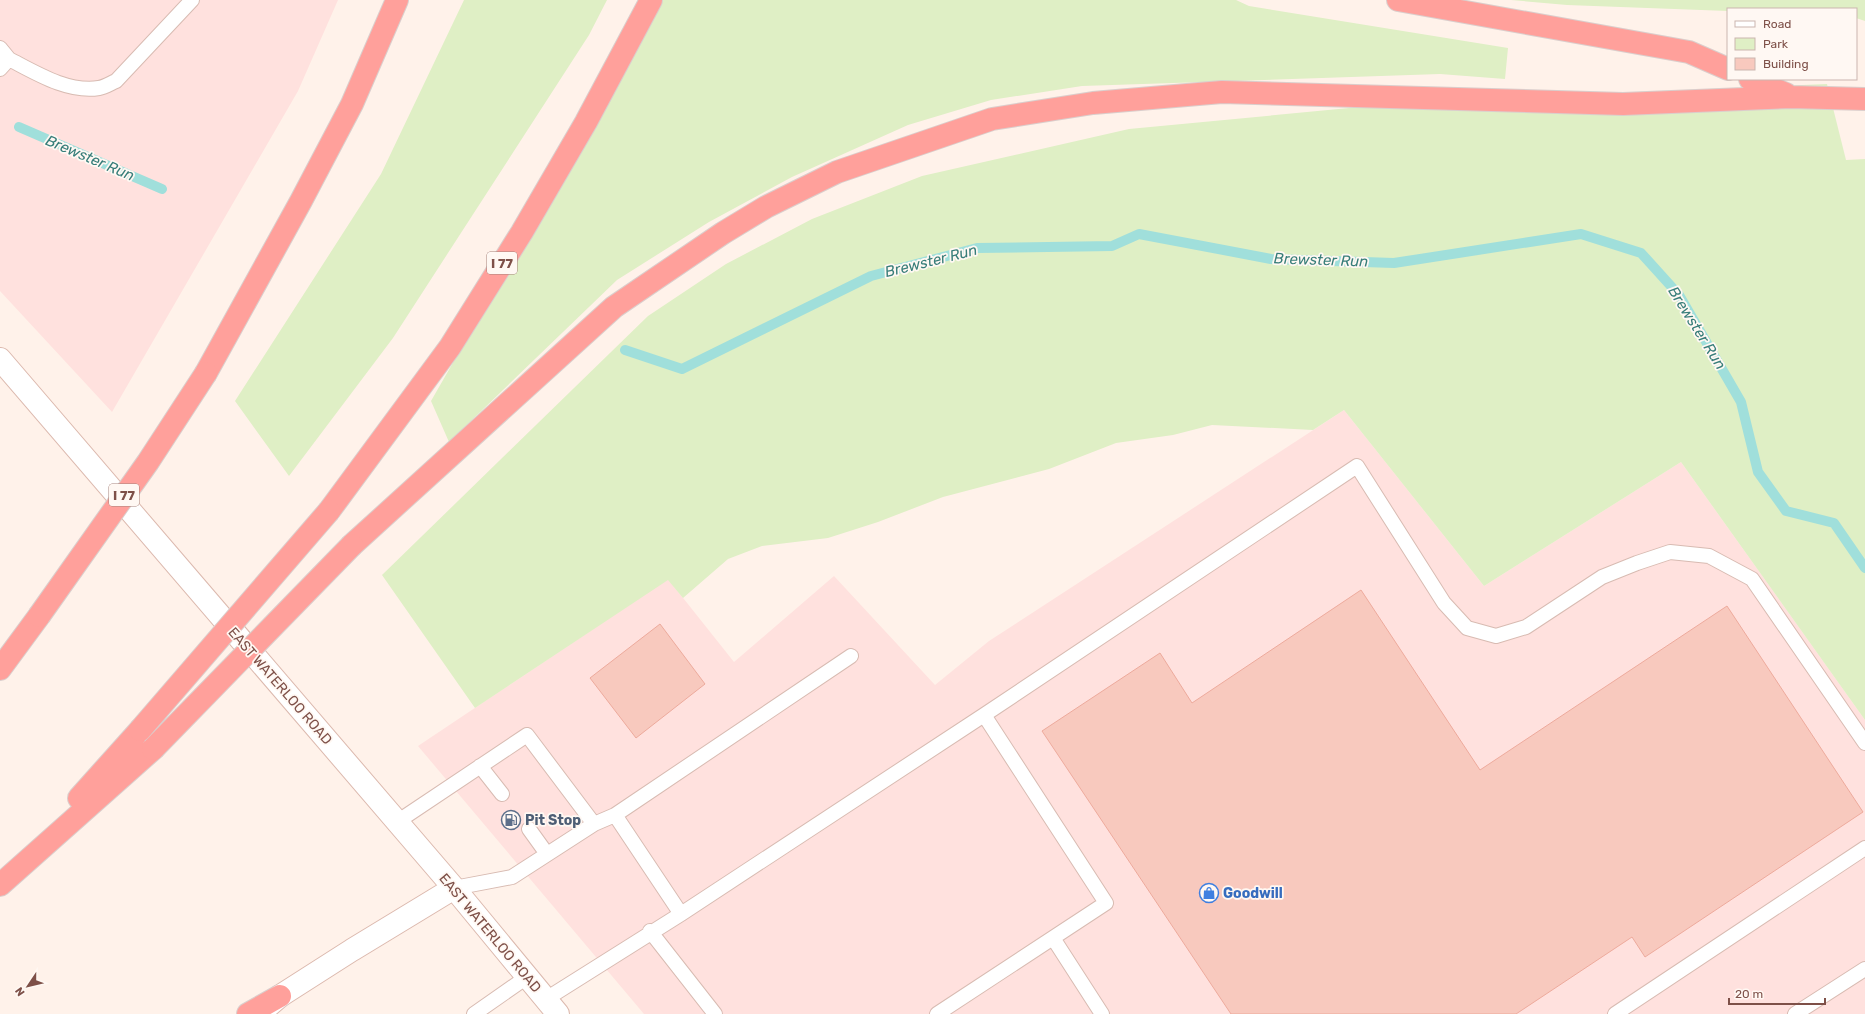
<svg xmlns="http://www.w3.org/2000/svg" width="1865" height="1014" viewBox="0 0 1865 1014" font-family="Rubik,sans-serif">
  <rect width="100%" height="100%" fill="#fff2ea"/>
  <!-- commercial -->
  <path fill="#ffe1de" d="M0,0H338L298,91L112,412L0,291Z
    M1344,410L1484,586L1681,462L1865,720V1014H644L418,746L668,579L734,662L834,576L935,685L989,641Z"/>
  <!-- green -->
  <path fill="#dfefc5" d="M464,0H607L589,35L393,338L289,476L235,401L381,174Z
    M661,0H1236L1249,6L1508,48L1505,79L1440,74L1082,86L991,100L908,125L792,177L709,222L617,280L449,442L431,401Z
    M1511,0H1865V21L1856,18V9H1728V11L1567,5Z
    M1827,84L1846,160L1865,159V720L1681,462L1484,586L1344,410L1313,430L1212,425L1173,435L1116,443L1049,469L943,497L878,522L828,538L762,546L728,559L683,598L668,580L475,708L382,575L648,316L726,264L812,219L922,176L1129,129L1423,101Z"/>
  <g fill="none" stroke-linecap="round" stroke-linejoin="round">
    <!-- stream -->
    <path stroke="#a0dfdb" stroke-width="10" d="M19,127L162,189
      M625,350L682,369L871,276L977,248L1112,246L1139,234L1271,259L1394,263L1581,234L1641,253L1679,295L1741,402L1758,472L1786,511L1834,523L1865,568"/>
  </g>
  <!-- building -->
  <path fill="#f8c9be" stroke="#edaa9c" d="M1361,590L1480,770L1727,606L1863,812L1645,957L1632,937L1516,1014H1231L1042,731L1160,653L1192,703Z
    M660,624L705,684L636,738L590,678Z"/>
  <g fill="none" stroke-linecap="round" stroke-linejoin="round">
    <!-- service casing -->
    <g stroke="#d8bbb2" stroke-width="16">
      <path id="service" d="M0,48L9,59L0,69
        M9,59C36,73 68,93 99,88C105,87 111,83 116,81L192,0
        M480,766L502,794
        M615,815L851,656
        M397,822L527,735L594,824
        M529,829L547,854
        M454,888L512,877L594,824L615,815L681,914
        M650,931L715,1014
        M1053,938L1102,1014
        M546,999L681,914L984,715L1357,466L1444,603L1467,628L1496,636L1526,627L1602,577L1637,563L1670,552L1709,556L1752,579L1865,743
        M474,1014L527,977
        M937,1014L1106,903L984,715
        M1615,1014L1865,848
        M1795,1014L1865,969"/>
    </g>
    <!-- secondary casing -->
    <g stroke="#dcb9ae" stroke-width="24">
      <path id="secondary" d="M0,359L454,888L558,1014
        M266,1008L280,996L352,950L454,888"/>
    </g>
    <!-- motorway casing -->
    <g stroke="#dbcecc" stroke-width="24">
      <path id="motorway" d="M1398,0L1689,52L1728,69
        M1750,79L1786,94
        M206,373L301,201L352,104L397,0
        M329,511L450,347L522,232L586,122L651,0
        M352,545L614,307L723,233L766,207L837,172L992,119L1093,103L1222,92L1623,104L1791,97L1865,99
        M0,669L39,616
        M79,798L140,730
        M0,885L153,749
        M248,1014L280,996"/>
    </g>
    <!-- service -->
    <use href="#service" stroke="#fff" stroke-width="14"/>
    <!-- secondary -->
    <use href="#secondary" stroke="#fff" stroke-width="22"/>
    <!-- motorway -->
    <use href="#motorway" stroke="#ffa09b" stroke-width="22"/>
    <!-- motorway-bridge casing -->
    <g stroke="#dbcecc" stroke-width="24" stroke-linecap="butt">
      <path id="motorway-bridge" d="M39,616L148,462L206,373
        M140,730L329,511
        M153,749L352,545"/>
    </g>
    <!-- motorway-bridge -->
    <use href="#motorway-bridge" stroke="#ffa09b" stroke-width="22"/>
  </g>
  <!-- icons -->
  <defs>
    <g id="fuel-ring" transform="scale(1)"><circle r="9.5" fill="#fff8f3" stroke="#5c6f8a" stroke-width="1.5"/><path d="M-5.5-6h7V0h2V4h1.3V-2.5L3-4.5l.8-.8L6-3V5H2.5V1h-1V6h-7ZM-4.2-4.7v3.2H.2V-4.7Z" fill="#5c6f8a"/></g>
    <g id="shop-ring" transform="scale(1)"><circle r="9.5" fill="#fff8f3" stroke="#3f7fe0" stroke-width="1.5"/><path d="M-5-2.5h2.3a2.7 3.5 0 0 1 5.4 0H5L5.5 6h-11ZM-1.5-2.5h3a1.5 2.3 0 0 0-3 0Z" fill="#3f7fe0"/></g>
  </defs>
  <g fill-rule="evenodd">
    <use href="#fuel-ring" x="511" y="820"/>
    <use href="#shop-ring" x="1209" y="893"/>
  </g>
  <g text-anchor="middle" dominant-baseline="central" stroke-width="3.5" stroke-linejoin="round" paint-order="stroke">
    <!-- shield labels -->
    <g fill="#fff8f3" stroke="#a5827b" stroke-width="1">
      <rect x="487" y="252" width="30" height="22" rx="3"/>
      <rect x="109" y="484" width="30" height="22" rx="3"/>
    </g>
    <g font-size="13" font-weight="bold" fill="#7e5048">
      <text x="502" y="263">I 77</text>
      <text x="124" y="495">I 77</text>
    </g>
    <!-- street labels -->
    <g font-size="14" fill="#7e5048" stroke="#fff8f3">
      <text transform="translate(280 686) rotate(49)">EAST WATERLOO ROAD</text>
      <text transform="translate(490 933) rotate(50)">EAST WATERLOO ROAD</text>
    </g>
    <!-- service labels -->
    <g font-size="14" font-weight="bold" fill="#4e5e75" stroke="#fff8f3" text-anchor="start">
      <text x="525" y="820">Pit Stop</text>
    </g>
    <!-- shop labels -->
    <g font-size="14" font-weight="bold" fill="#366cbe" stroke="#fff8f3" text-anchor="start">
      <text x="1223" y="893">Goodwill</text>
    </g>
    <!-- water labels -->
    <g font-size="15" font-style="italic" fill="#377d79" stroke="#fff8f3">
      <text transform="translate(90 158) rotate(23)">Brewster Run</text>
      <text transform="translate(1321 260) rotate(2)">Brewster Run</text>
      <text transform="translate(931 261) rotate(-14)">Brewster Run</text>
      <text transform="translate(1697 328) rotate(58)">Brewster Run</text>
    </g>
  </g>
  <!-- legend -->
  <rect x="1727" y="8" width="130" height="72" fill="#fff8f3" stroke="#cbb5af"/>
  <rect x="1735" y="21" width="20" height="6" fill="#ffffff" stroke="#cbb5af"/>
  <text x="1763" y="28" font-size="12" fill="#7e5048">Road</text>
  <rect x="1735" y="38" width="20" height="12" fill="#dfefc5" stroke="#cbb5af"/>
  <text x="1763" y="48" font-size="12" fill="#7e5048">Park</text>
  <rect x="1735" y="58" width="20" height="12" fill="#f8c9be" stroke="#cbb5af"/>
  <text x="1763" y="68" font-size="12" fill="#7e5048">Building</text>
  <!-- north arrow -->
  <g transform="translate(28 986) rotate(235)" stroke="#fff8f3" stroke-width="3" paint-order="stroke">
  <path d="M0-3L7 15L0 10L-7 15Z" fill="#7e5048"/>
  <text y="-6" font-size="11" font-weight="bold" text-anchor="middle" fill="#7e5048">N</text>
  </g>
  <!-- scale -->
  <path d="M1729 998v6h96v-6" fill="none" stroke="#7e5048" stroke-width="2"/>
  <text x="1735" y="998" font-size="12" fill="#7e5048" stroke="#fff8f3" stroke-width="3" paint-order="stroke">20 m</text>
</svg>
